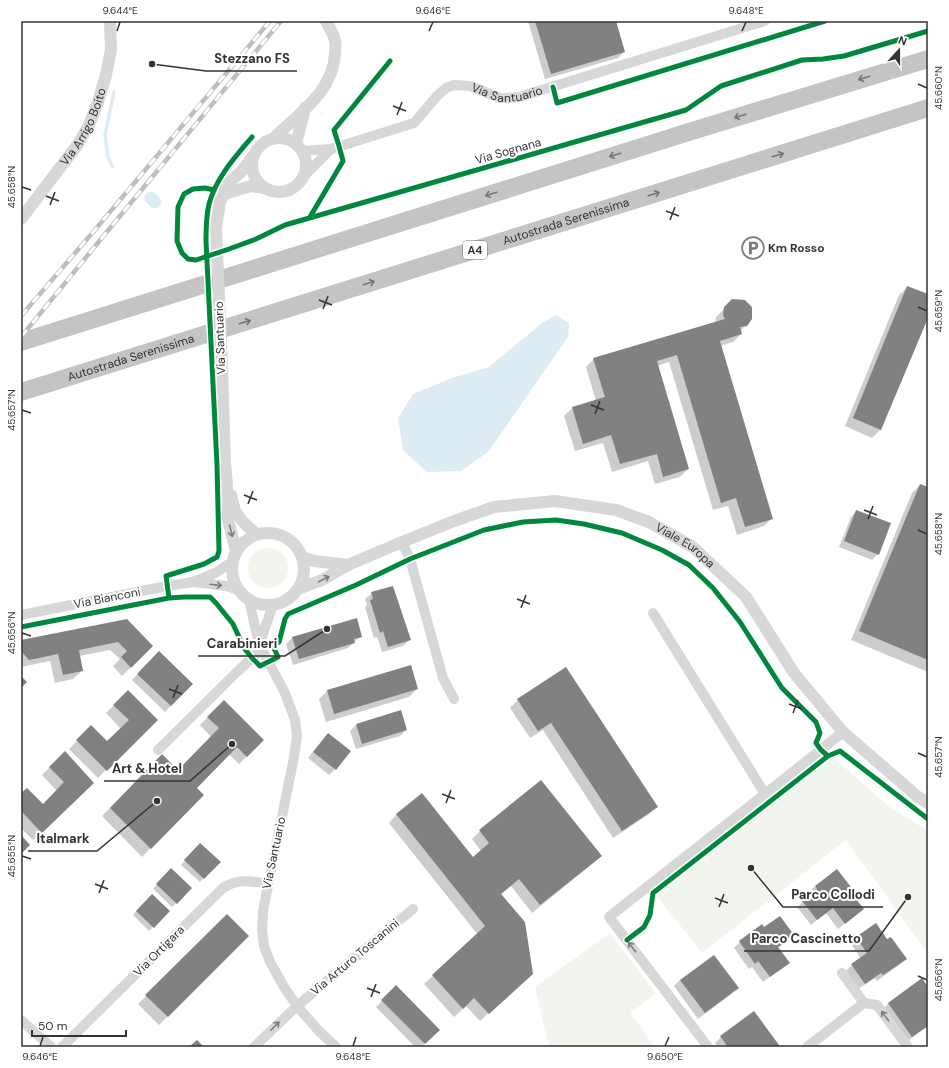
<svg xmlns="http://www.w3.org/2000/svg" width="949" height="1068" viewBox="0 0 949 1068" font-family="'DM Sans',sans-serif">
  <rect width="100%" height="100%" fill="#fff"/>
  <!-- green -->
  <path fill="#f1f5ed" d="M248 568a20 20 0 1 1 40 0a20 20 0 1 1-40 0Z
    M833,757L888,806L928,831V954L846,840L702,953L657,896Z
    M610,933L656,994L630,1013L655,1047H549L535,987Z"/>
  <!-- water -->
  <path fill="#ddebf3" d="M556,315L569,323L568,337L488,452L461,471L427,472L403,450L398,418L413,394L452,378L489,367L542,323Z"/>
  <!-- shadow -->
  <path fill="#0003" d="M528,21H615L624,52L618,58L545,79Z
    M908,287L928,295V315L881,429L872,438L845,426L899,295Z
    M733,300L746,325L740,331L741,334L733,342L720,346L772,518L764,526L737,535L728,506L713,510L669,362L657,366L688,469L680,477L655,484L648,461L612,472L603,443L575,451L564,416L572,408L596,401L586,367L594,359L715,323L716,317Z
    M920,485L928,488V672L851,640L912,493Z
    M857,511L878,554L872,560L839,547L851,517Z
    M372,593L410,639L403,646L382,652L377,637L374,638L365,607L367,605L365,599Z
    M356,619L361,636L348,648L293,665L286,644L292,638Z
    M126,620L152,646L122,676L113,666L120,659L110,650L79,656L82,671L73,679L55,683L50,661L21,667V641Z
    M159,652L192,684L165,712L132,680Z
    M566,669L656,807L648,815L613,838L543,730L530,738L510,708L518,700Z
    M417,689L409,697L326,722L319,699L327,691Z
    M128,691L157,720L98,778L69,749L91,727L107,743L121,729L106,713Z
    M224,701L263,740L239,764L229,754L195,788L203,795L142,857L102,816L162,756L178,771L211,737L200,725Z
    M356,725L406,730L400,736L356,749L350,731Z
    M323,740L335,769L329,775L308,758Z
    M64,753L85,791L33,840L21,828V795L43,805L57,791L42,775Z
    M397,814L472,858L481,851L472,839L480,831L601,856L592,864L532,913L511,886L500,895L523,982L480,1021L466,1006L454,1017L424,984L478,935L389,823Z
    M200,844L219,862L200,882L181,865Z
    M171,870L191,888L172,907L153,889Z
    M815,886L850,893L856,915L838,929L826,913L811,925L797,907L811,895L809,892Z
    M152,895L169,911L149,931L133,915Z
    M227,915L248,936L159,1025L138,1004Z
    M764,929L793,935L787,941L778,948L788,962L782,968L763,982L752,967L749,969L734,948L740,942Z
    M857,938L887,940L905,959L899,965L877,981L875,978L858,989L846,971L852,965L861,959L851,944Z
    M680,980L737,988L731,994L698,1019L674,986Z
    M921,980L928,989V1026L906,1042L882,1010L888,1004Z
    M396,987L438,1030L421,1047H415L376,1007Z
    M721,1037L776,1047H718L715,1043Z"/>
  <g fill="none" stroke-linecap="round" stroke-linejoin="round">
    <!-- stream -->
    <path stroke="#ddebf3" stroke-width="3.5" d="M113,167L108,157L105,135L114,92"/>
    <!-- canal -->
    <path stroke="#ddebf3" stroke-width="13" d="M151,198L155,202"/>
  </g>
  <!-- building -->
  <path fill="#818181" d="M535,21H616L625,52L551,74Z
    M907,286L928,294V318L881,430L853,418Z
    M732,299L745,300L752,307V319L747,326L740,327L742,334L720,341L773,519L745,527L736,498L721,503L677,355L657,361L689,469L663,477L657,454L620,464L611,435L583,444L572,407L605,397L593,358L725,319L723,315L724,307Z
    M920,484L928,487V660L859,631Z
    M856,510L891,523L879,555L844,541Z
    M393,586L411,640L388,647L383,631L380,633L370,600L373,599L371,592Z
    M357,618L362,637L354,639L355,643L299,659L292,637Z
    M127,619L153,646L131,668L121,657L127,651L118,642L79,650L83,671L63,675L58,654L29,660L21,651V640Z
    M159,651L193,684L171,706L137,674Z
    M411,665L418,689L334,714L327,690Z
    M566,667L658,807L622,831L551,723L538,731L517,699Z
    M21,676L27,682L21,688Z
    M128,690L158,720L107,771L76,740L91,725L107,741L129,720L113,705Z
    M224,700L264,740L247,757L237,747L197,788L204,795L151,849L110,808L162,754L178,770L219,728L207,717Z
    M401,710L407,730L362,744L356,724Z
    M328,733L351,751L336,770L313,752Z
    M65,751L94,783L42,833L21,811V793L27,788L43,804L64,782L49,767Z
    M541,780L602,856L540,905L519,879L501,894L525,922L533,974L489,1014L474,998L463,1009L432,975L485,926L396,814L422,793L473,857L489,843L479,830Z
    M21,835L30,845L21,854Z
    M200,843L221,862L204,879L184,860Z
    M171,868L192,888L177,904L156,884Z
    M837,869L854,891L851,893L864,909L845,924L833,908L817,920L802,901L817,889L815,886Z
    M152,894L170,911L154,928L136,911Z
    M227,914L249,936L168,1017L145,995Z
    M780,916L794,935L778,947L790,963L770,977L758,961L755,964L739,941L762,924L764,927Z
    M876,923L887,939L891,937L907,959L883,975L881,973L865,984L851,964L867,953L856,937Z
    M714,955L739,988L705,1013L680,980Z
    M922,978L928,987V1026L912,1037L888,1003Z
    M396,985L440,1030L425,1044L381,1000Z
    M754,1011L779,1045L777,1047H728L720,1036Z
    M197,1040L204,1047H189Z"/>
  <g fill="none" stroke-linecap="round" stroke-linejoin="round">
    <!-- minor -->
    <g stroke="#d7d7d7" stroke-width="10">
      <path id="s1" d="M302,151L331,149L414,123L437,96L446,88L454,85L470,86L500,98H508L519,97L765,21"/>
      <path d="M304,176L331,149"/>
      <path d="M402,542L410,559L443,678L454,699"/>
      <path d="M193,582L215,573L232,562"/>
      <path d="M249,600L259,644L285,693L295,720L297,736L294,757L263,911L262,929L264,946L270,962L284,987L297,1006L318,1030L336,1047"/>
      <path d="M653,613L765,794"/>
      <path d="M21,615L167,586L193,582L226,586L239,590"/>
      <path d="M260,642L273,605"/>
      <path d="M158,750L240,669L262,649"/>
      <path d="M842,973L864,1003"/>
      <path d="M21,1020L51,1047"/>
      <path d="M62,1047L223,888C238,878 250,881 268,884"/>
      <path d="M254,1047L297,1006L413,909"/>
      <path d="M708,1047L609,917L765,794L843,732"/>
      <path d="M807,1047L864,1003L877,1005L908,1047"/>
    </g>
    <!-- tertiary -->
    <g stroke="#d7d7d7" stroke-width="12">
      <path d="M274,138C298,114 334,91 335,53C335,49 336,44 335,41C334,34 329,27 326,21"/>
      <circle cx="279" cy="165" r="27"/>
      <path d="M296,144L305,108"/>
      <path d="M224,194L251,186L265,188"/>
      <path id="s2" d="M21,219L78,144L89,125L98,102L106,75L111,50L110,21"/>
      <path d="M216,228L220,202L224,194L226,185L242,171L252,157"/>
      <path d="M222,367L225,462L227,484L226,512L236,551"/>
      <path d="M231,495L235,511L243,522L256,534"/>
      <circle cx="268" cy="569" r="36"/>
      <path d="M302,557L314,561L348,565"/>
      <path id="s3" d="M298,589L322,580L348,565L402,542L454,521L494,507L555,501L616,510L649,522L693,547L746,597L794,673L843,732L918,797L928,803"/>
    </g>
    <!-- motorway -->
    <g stroke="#c4c4c4" stroke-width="18">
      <path d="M21,342L692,131L928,59"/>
      <path id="s4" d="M21,392L928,108"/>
    </g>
    <!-- rail casing -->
    <g stroke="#bebebe" stroke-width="4.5">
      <path id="rail" d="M21,316L94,231L270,21
        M21,337L101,239L281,21"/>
    </g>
    <!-- rail -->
    <use href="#rail" stroke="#fff" stroke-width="3" stroke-dasharray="9" stroke-linecap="butt"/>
    <!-- tertiary-bridge -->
    <path stroke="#d7d7d7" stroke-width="12" d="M216,228L222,367"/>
    <!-- cycleway casing -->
    <g stroke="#fff" stroke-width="8">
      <path id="cycleway" d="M553,87L557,103L825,21
        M252,137C235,157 216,178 209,204C206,216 206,229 206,241L217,465L219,551L217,557L204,564L166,576L169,598L184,597H210L216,603L233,624L244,648L252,658L260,666L278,657L273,646L279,642L285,619L288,614L356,585L410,559L484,530L523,522L556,520L584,524L622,533L662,550L689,565L713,588L740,622L782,688L816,722L820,733L816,743L821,750L828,756L840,751L928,819
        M214,190L205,188L193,189L184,194L178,207L177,241L182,253L188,259L196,260L229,249L256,239L285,225L686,110L721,86L802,60L823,59L844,56L928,31
        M310,217L343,161L339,146L334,130L390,61
        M21,627L169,598
        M627,940L644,927L650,915L653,893L828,756"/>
    </g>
    <!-- cycleway -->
    <use href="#cycleway" stroke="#00873e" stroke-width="5"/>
  </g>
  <!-- one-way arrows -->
  <defs><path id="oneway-shaft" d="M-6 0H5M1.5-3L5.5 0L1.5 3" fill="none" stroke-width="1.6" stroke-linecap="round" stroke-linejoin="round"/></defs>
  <g stroke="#747474">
    <use href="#oneway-shaft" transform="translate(864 78) rotate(163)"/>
    <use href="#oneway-shaft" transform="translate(740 116) rotate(163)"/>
    <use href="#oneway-shaft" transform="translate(615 155) rotate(163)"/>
    <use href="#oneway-shaft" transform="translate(778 155) rotate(-17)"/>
    <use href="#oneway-shaft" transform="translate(491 194) rotate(163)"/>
    <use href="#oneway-shaft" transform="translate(654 194) rotate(-17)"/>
    <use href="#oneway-shaft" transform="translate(369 283) rotate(-17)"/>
    <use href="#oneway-shaft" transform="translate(245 322) rotate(-17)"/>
  </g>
  <g stroke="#7d7d7d">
    <use href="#oneway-shaft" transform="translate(231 531) rotate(76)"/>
    <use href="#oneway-shaft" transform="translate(324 579) rotate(-27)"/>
    <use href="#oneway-shaft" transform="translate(216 585) rotate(7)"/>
    <use href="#oneway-shaft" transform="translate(632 947) rotate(-127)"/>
    <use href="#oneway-shaft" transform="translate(885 1016) rotate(-127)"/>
    <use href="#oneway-shaft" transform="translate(275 1026) rotate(-45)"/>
  </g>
  <!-- ticks -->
  <path fill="none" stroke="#333" stroke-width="1.5" d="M117,31L120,22M429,31L433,22M742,31L746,22M918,84L927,88M393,106L406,111M397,115L402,102M22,187L31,190M46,196L59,201M50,205L55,192M666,211L679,216M670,220L675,207M319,300L332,305M918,307L927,311M323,309L328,296M591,405L604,410M22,410L31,413M595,414L600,401M244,495L257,500M248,504L253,491M864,510L877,515M868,519L873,506M918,530L927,534M517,599L530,604M521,608L526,595M22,633L31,636M169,689L182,694M173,698L178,685M789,704L802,709M793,713L798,700M918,753L927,757M442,794L455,799M446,803L451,790M22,856L31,859M95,884L108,889M99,893L104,880M715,898L728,903M719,907L724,894M918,976L927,980M367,988L380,993M371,997L376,984M40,1046L43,1037M353,1046L356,1037M665,1046L669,1037"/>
  <!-- icons -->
  <defs>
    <g id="parking-ring" transform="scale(1.15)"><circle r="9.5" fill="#fff" stroke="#7a7a7a" stroke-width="1.5"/><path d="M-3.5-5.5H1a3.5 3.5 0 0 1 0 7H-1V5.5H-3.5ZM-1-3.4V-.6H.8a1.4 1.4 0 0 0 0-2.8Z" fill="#7a7a7a"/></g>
  </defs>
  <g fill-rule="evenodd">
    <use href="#parking-ring" x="753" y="248"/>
  </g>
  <g text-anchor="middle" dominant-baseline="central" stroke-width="4" stroke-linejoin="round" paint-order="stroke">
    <!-- shield labels -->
    <rect fill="#fff" stroke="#707070" stroke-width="1" x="463" y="241" width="24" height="18" rx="3"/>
    <g font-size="11" font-weight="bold" fill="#333">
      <text x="475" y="250">A4</text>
    </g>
    <!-- street labels -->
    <g font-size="12" fill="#333" stroke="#fff">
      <text stroke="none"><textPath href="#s1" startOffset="227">Via Santuario</textPath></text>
      <text stroke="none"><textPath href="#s2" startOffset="112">Via Arrigo Boito</textPath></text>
      <text transform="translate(508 151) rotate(-16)">Via Sognana</text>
      <text stroke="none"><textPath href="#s4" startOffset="571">Autostrada Serenissima</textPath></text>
      <text transform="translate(220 338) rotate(-92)">Via Santuario</text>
      <text stroke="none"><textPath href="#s4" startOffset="115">Autostrada Serenissima</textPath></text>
      <text stroke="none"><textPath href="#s3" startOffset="414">Viale Europa</textPath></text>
      <text transform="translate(107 598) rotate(-11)">Via Bianconi</text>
      <text transform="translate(274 853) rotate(-78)">Via Santuario</text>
      <text transform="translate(159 951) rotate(-45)">Via Ortigara</text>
      <text transform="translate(355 957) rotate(-40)">Via Arturo Toscanini</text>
    </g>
    <!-- poi labels -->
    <g font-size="12" font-weight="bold" fill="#333" stroke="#fff" text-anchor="start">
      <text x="768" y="248">Km Rosso</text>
    </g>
  </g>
  <!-- callouts -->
  <path fill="none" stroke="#333" stroke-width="1.5" d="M152 64L206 71H297M327 629L285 656H198M232 744L190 781H104M157 801L97 851H28M751 868L783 907H883M908 897L869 951H744"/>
  <g fill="#333" stroke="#fff" stroke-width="1.5">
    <circle cx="152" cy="64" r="4"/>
    <circle cx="327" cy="629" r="4"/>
    <circle cx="232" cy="744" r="4"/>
    <circle cx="157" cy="801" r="4"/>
    <circle cx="751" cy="868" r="4"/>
    <circle cx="908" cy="897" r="4"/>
  </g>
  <g font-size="13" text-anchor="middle" font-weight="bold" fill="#333" stroke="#fff" stroke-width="4" stroke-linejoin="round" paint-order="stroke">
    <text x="252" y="63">Stezzano FS</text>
    <text x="242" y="648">Carabinieri</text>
    <text x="147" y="773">Art &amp; Hotel</text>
    <text x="63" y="843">Italmark</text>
    <text x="833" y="899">Parco Collodi</text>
    <text x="806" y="943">Parco Cascinetto</text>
  </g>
  <!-- border -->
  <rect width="949" height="1068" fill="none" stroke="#ffffff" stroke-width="44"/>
  <!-- north arrow -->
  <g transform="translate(899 50) rotate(21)" stroke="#ffffff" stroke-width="3" paint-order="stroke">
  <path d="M0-3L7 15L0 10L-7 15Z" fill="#333333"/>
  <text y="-6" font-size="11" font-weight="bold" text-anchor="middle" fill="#333333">N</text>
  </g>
  <!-- scale -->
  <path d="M32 1030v6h94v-6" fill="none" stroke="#333333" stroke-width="2"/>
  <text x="38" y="1030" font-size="12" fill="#333333" stroke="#ffffff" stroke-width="3" paint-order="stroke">50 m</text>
  <rect x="22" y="22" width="905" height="1024" fill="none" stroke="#333" stroke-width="1.5"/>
  <g font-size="10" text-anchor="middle" fill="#333">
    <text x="120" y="14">9.644°E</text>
    <text x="433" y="14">9.646°E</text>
    <text x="746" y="14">9.648°E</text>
    <text transform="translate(938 88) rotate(-90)" y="4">45.660°N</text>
    <text transform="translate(11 187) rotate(-90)" y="4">45.658°N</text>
    <text transform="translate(938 311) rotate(-90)" y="4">45.659°N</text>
    <text transform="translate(11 410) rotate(-90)" y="4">45.657°N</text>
    <text transform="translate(938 534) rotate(-90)" y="4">45.658°N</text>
    <text transform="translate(11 633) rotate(-90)" y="4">45.656°N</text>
    <text transform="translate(938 757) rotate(-90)" y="4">45.657°N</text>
    <text transform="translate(11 856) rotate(-90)" y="4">45.655°N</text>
    <text transform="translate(938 980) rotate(-90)" y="4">45.656°N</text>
    <text x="40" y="1060">9.646°E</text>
    <text x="353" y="1060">9.648°E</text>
    <text x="665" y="1060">9.650°E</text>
  </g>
</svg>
